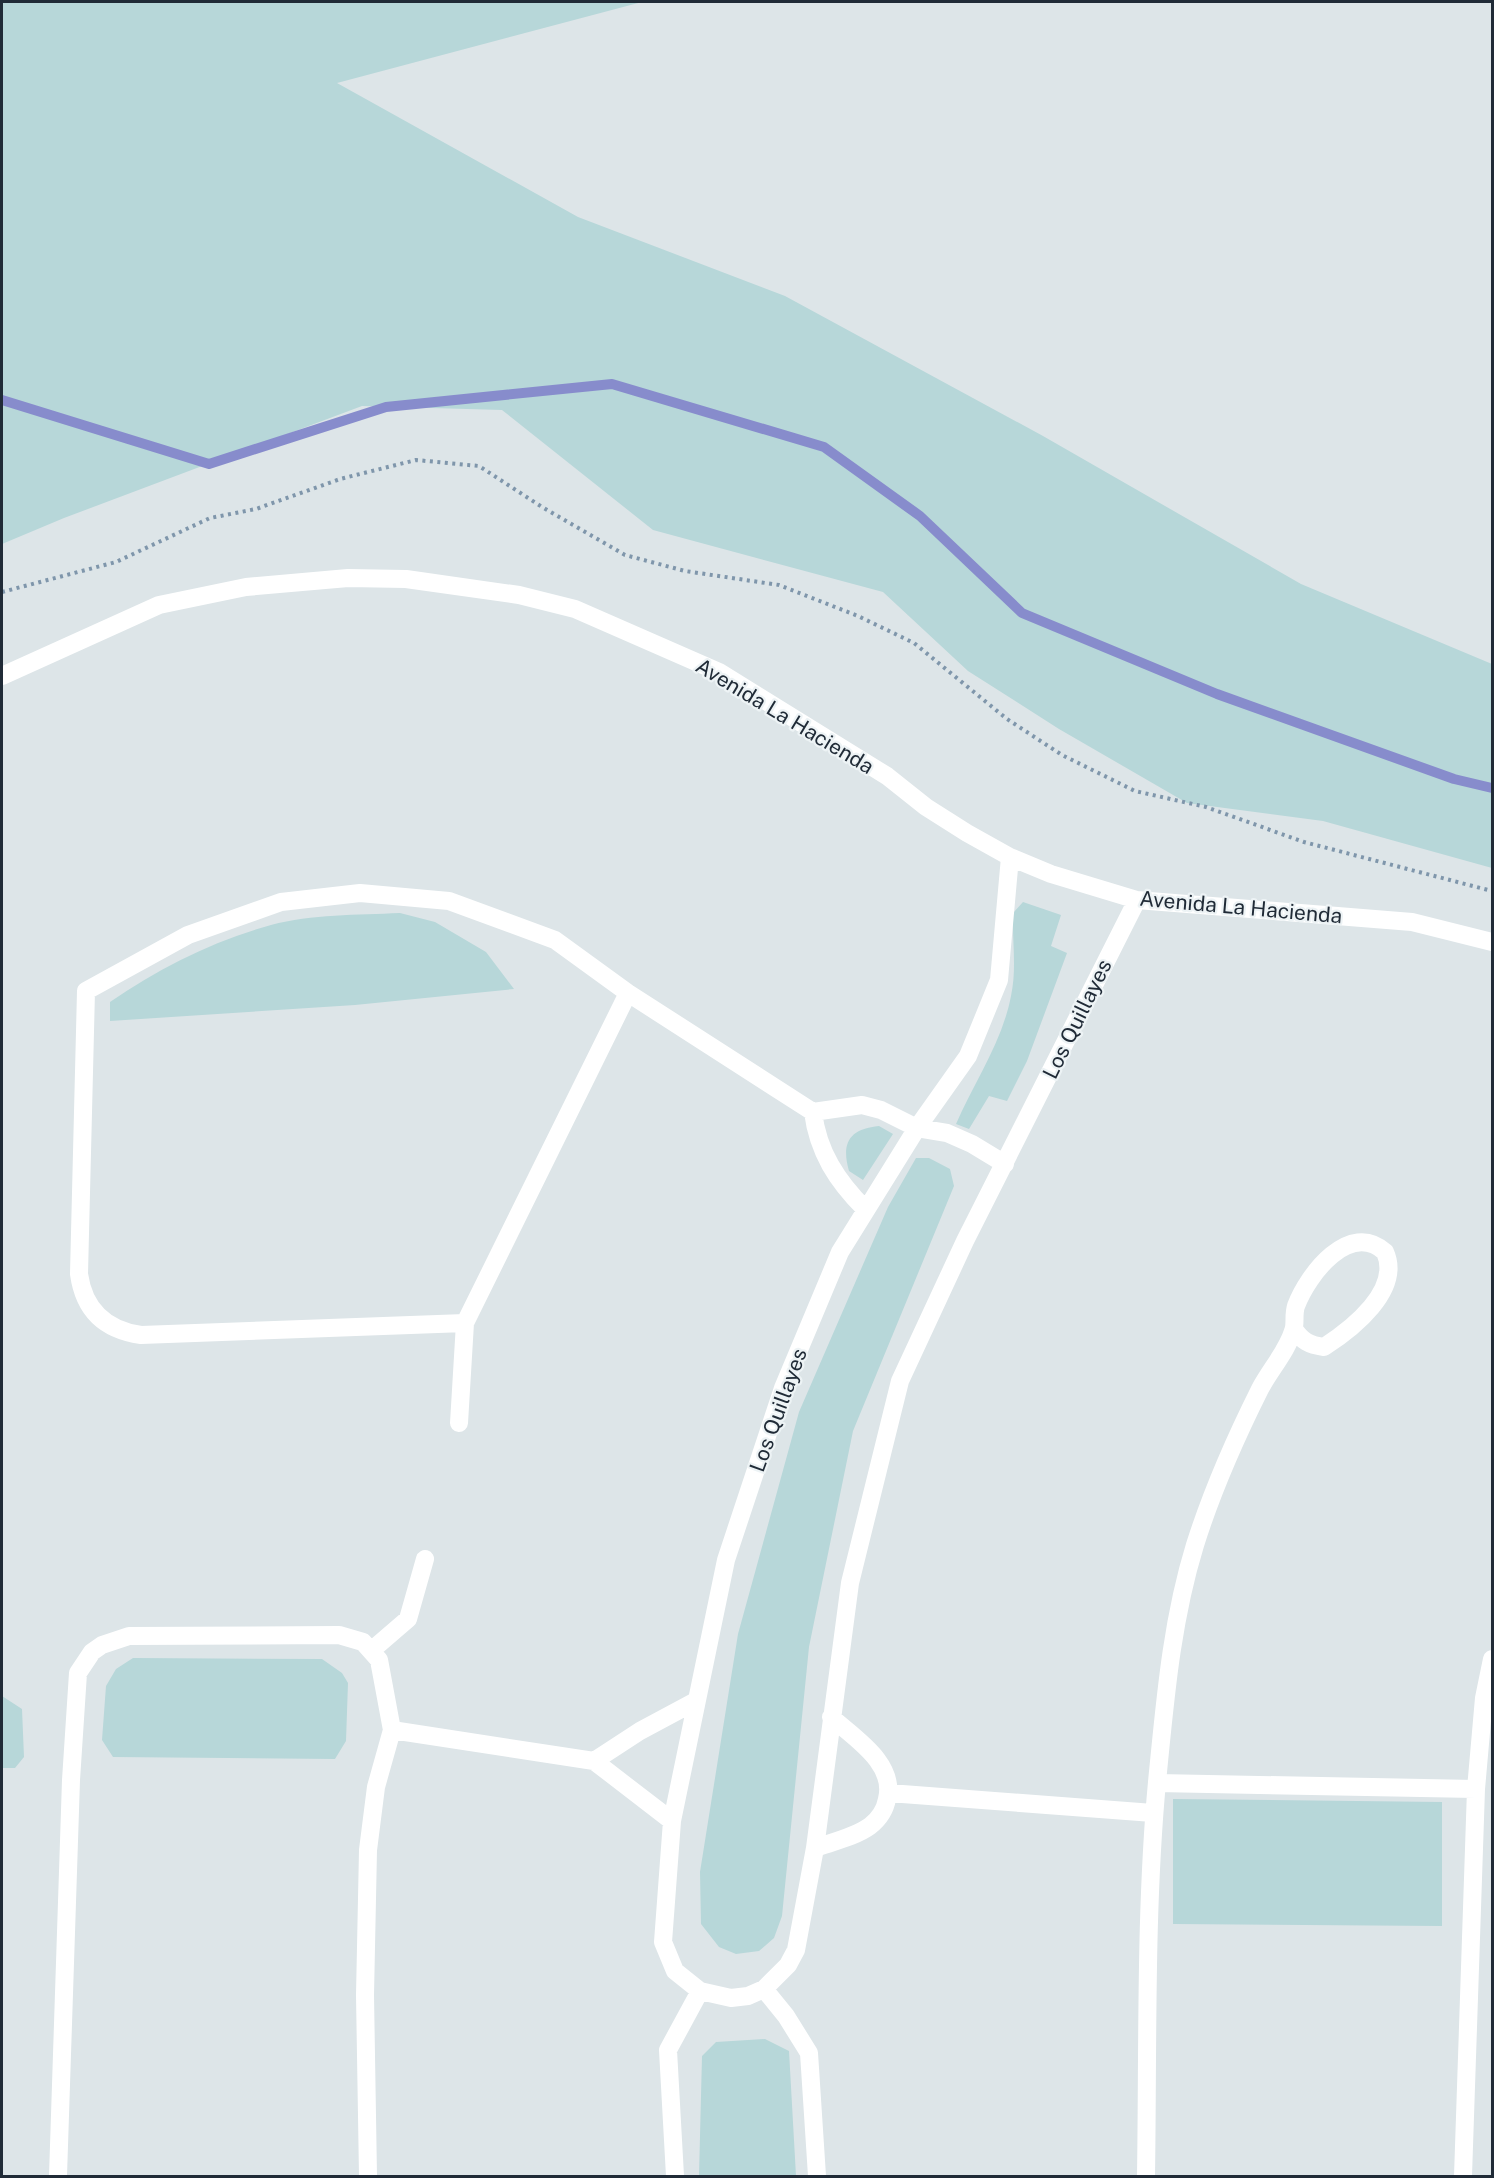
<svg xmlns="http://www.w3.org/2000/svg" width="1494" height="2178" viewBox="0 0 1494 2178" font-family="'Public Sans',sans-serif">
  <rect width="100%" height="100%" fill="#dde5e8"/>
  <!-- green -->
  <path fill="#b7d7d9" d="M2,2H642L337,83L578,217L785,296L1043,436L1301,584L1492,664V868L1323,821L1187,803L1059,729L968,671L883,592L653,530L502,410L362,406L64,518L2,544Z
    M1023,902L1061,915L1051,946L1067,953L1027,1061L1007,1101L989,1096L969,1129L956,1124C974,1082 1002,1043 1011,996C1017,968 1012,941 1013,913Z
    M400,913L435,922L486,952L514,989L355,1005L110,1021V1002C159,968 213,941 271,925C312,914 357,915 400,913Z
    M879,1126L893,1134L863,1180L849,1171C841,1143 849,1129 879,1126Z
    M916,1158H929L950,1169L954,1186L853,1431L809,1647L782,1916L774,1938L759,1951L736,1954L719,1947L701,1924L700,1872L738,1634L799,1412L888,1207Z
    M133,1658L322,1659L342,1673L348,1683L346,1741L335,1759L113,1757L102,1740L106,1686L116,1669Z
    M2,1696L22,1709L24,1757L15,1768H2Z
    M1173,1799L1442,1802V1926L1173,1924Z
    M765,2039L789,2051L796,2176H699L702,2056L716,2042Z"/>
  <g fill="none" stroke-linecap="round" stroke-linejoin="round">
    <!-- stream -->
    <path stroke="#878ccc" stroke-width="10" d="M2,400L209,464L386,407L612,384L824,447L920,516L1022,613L1217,694L1454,779L1492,788"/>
    <!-- path -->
    <path stroke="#7f96ab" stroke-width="4" stroke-dasharray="3 4.5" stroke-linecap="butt" d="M2,592L116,562L210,518L256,509L340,479L416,460L479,466L542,507L625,555L685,571L779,585L858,616L914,643L1007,719L1062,755L1135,791L1206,807L1304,842L1492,891"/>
    <!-- street -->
    <path stroke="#fff" stroke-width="18" d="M2,676L159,605L246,587L348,578L406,579L519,595L575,609L719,672L887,776L926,807L967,833L1010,857L1051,874L1137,900L1412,922L1492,942
      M1010,857L999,980L968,1056L917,1128L840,1252L783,1388L726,1560L672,1821L663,1942L675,1971L700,1991L731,1998L748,1996L764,1989L788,1965L796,1950L815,1848L850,1583L900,1381L965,1241L1137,900
      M628,993L465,1323L141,1335C105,1330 84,1310 79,1274L86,991L188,935L281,902L360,893L449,901L555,940L628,993L813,1112
      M865,1209C837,1181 818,1152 813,1112L862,1105L881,1110L917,1128L947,1133L972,1144L1005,1164
      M459,1423L465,1323
      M372,1650L408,1619L425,1559
      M392,1730L594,1761
      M1157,1783L1476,1789
      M889,1793L1153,1813
      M672,1821L594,1761L640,1731L696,1701
      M815,1848C832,1842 855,1837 870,1826C879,1819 885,1810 887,1799C896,1763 854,1738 831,1717
      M764,1989L786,2016L809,2053L817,2176
      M58,2176L71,1780L78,1673L92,1652L102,1645L129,1636L339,1635L363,1642L379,1660L392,1730L376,1787L368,1850L365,1995L368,2176
      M675,2176L668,2050L700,1991
      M1146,2176C1148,2045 1145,1912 1157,1782C1165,1702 1171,1623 1195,1545C1212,1491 1235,1439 1260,1389C1270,1370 1287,1351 1293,1331C1296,1324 1293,1315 1296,1306C1308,1274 1350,1220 1385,1252C1402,1290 1352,1329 1324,1347C1309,1345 1302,1341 1294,1329
      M1463,2176L1476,1789L1484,1698L1492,1659"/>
  </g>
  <g text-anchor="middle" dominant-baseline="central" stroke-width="4.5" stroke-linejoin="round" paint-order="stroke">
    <!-- street labels -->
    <g font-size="21" fill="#202b37" stroke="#edf3f5">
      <text transform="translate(785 716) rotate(31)">Avenida La Hacienda</text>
      <text transform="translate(1241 907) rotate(5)">Avenida La Hacienda</text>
      <text transform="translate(1077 1019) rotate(-64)">Los Quillayes</text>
      <text transform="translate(778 1410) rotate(-70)">Los Quillayes</text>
    </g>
  </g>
  <!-- border -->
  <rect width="1494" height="2178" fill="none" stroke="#202b37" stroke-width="6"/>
</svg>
